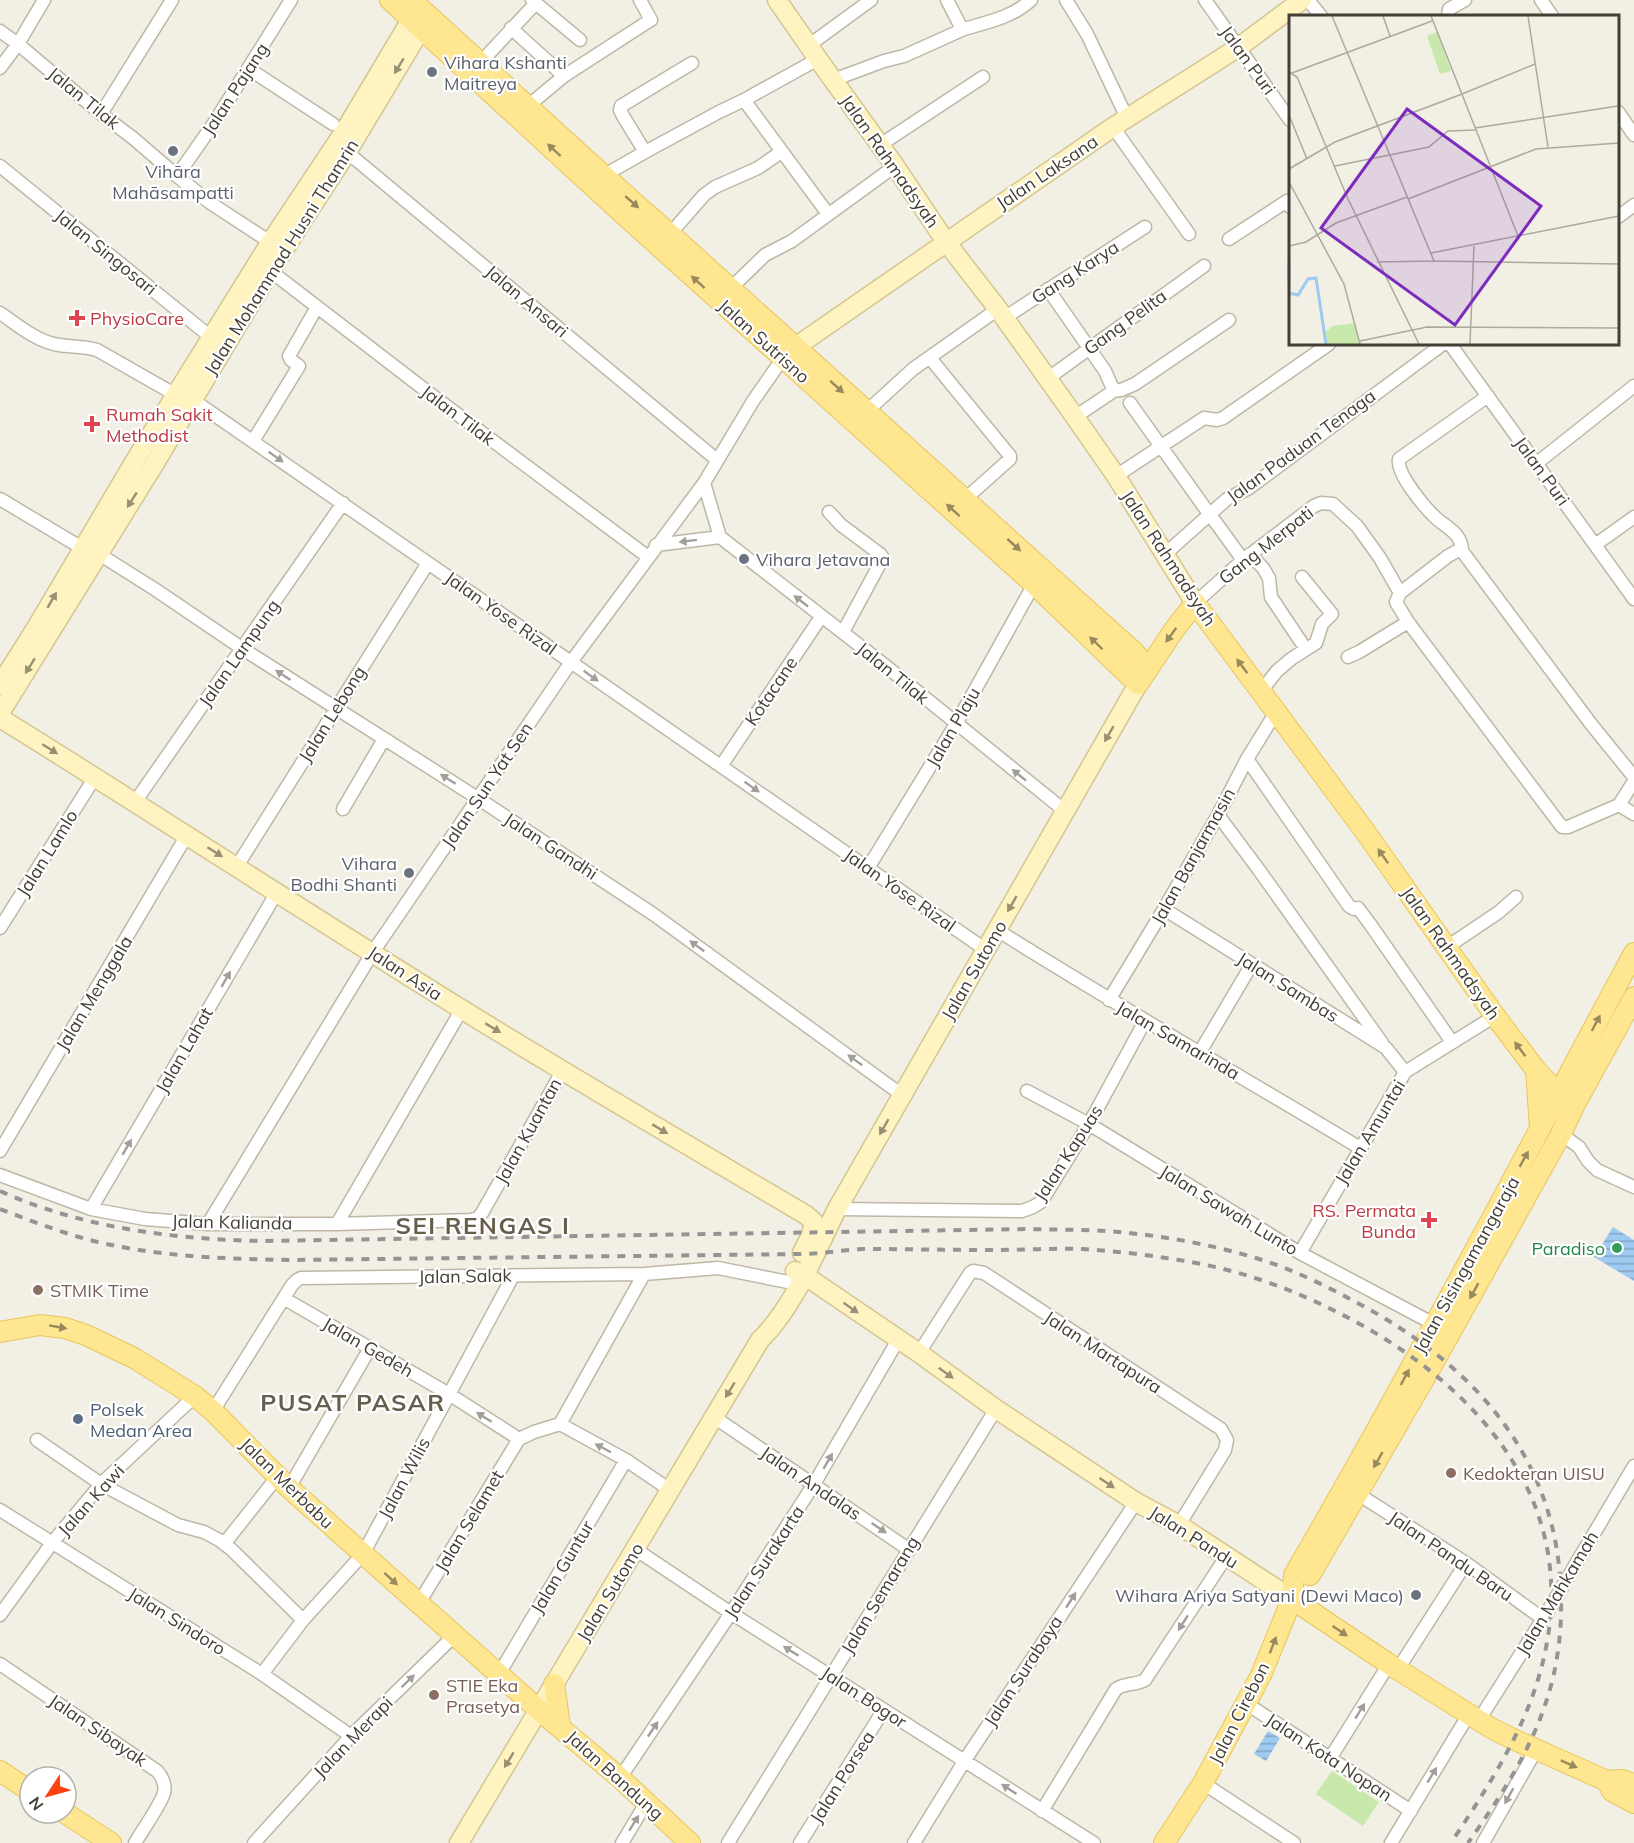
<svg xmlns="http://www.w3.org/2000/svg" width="1634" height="1843" viewBox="0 0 1634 1843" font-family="Mulish,sans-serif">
  <defs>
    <pattern id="water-rules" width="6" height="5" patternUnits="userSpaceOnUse" patternTransform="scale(1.5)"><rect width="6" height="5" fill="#9ecaf1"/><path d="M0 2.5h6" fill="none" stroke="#82a5c4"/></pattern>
  </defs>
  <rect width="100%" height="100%" fill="#f2efe4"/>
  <!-- pitch -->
  <path fill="#c9e8ab" d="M1332,1771L1379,1802L1363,1826L1316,1794Z"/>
  <!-- water -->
  <path fill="url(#water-rules)" d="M1613,1227L1634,1240V1281L1594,1257Z
    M1268,1731L1280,1738L1266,1761L1254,1754Z"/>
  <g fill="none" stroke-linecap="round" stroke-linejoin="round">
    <!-- street casing -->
    <g stroke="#beb7a6" stroke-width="15">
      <path id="street" d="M532,0L580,40
        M947,0L961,27L964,29C988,22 1013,17 1031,0
        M1066,0L1087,34L1127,118
        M1205,0L1290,120
        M1308,0L1321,16
        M1541,0L1552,16
        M1448,16L1449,9L1465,0
        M511,28L564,76
        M0,31L18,44L101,114L133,138L177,176L209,202L276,246
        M808,46L871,0
        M481,62L536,3
        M0,68L18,44L44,0
        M249,69L333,124
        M833,80L884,61L904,56L964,29
        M744,100L828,214
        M528,106L564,76L649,21L651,20L640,0
        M1618,112L1634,135
        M101,114L172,0
        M1113,127L1189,234
        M880,145L983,77
        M342,148L717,460
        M645,152L623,116L620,110L621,106L692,63
        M0,166L212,338
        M177,176L214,123L291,0
        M603,176L645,152L719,112L744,100L818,59
        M1618,217L1634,205
        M670,234L704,195L715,187L758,168L781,152
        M1229,239L1287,201L1290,207
        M264,266L433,396L648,557
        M730,289L765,255L792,241L895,166
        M1048,289L1105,371L1113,389L1112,392L1075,417
        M0,313C18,325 37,342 59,345C72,347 84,346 97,350L176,395L193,400L986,950
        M1004,318L1145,227
        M1450,344L1634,599
        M930,358L1010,456V459L964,500
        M1047,379L1204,266
        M1113,391L1121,390L1135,384L1229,320
        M1488,396L1399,459C1396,474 1426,509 1437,519C1448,528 1462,534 1462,551L1591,724L1634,777
        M1130,403L1210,515
        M866,412L913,369L998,309
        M253,441L299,366L291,360L289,356L317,307
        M1537,463L1634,386
        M1116,476L1204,418L1217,420L1223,418L1329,344
        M704,483L720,537L882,663L1065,811
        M0,499L82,548
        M829,512L841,525L880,554L883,558L843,632
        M1214,520L1243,560
        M656,545L720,537
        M1595,545L1634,517
        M1462,551H1457L1448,556L1400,593L1396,602L1408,622L1562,827H1568L1619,805L1634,781
        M99,554L156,590L243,649L479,799L653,914L902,1095
        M1250,554L1263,568L1269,578L1271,597L1301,642
        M1164,555L1227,499L1249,488L1443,344
        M1195,603L1243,560L1314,506L1321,503L1333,504L1357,526L1380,558L1400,593
        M1348,657L1359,652L1408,622
        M1261,691L1277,671L1291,659L1316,643L1322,624L1332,614L1302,577
        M1247,759L1349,906L1354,909L1358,908L1370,924L1452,1042
        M721,766L821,617
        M135,802L343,503
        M1619,805L1634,814
        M343,809L384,739
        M1218,815L1259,870L1382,1043
        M237,866L428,563
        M868,868L956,724L1034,584
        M1164,909L1386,1048L1405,1072
        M0,928L95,777
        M997,930C1116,1005 1239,1075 1360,1148
        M1447,947L1499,912L1516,897
        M1109,1000L1164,909L1218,815L1247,759L1276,712
        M1200,1052L1252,964
        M1027,1091L1089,1124L1300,1253L1434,1324
        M1561,1134L1579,1147L1588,1161L1597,1170L1634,1187
        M0,1151L187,835
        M0,1175L91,1209L145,1219L208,1224H337L471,1220L478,1218L482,1213L563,1070
        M91,1209L277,892
        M837,1209L1022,1211L1033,1207L1041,1202L1089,1124L1145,1021
        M208,1224L373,952L571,662L704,483L753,401L783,358
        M337,1224L462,1009
        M1300,1253L1405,1072L1495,1016
        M285,1299L449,1394L519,1439
        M919,1353L970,1273L973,1271L984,1273L1221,1429L1227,1440L1225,1450L1179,1525
        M213,1411L292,1285L297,1280L301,1278L644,1274L718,1268L788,1282
        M714,1417L908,1549
        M560,1424L644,1274
        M519,1439L534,1432L560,1424L626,1460L670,1490
        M37,1440L101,1484L178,1525L204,1532L219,1540L231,1549L303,1620
        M289,1488L370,1348
        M1358,1494L1466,1563L1543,1619
        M0,1510L262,1674L351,1736
        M224,1544L278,1476
        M635,1549L731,1613L1094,1843
        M419,1603L519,1439
        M0,1615L52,1543L101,1484L195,1396
        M0,1664L157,1771C162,1776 166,1785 164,1793C161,1804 142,1831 135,1843
        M1398,1669L1466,1563
        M262,1674L303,1620L363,1554L513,1276
        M499,1674L626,1460
        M1247,1704L1411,1811
        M1479,1720L1551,1606L1634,1466
        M1331,1757L1389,1664
        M620,1778L731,1613L814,1484L898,1340
        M1203,1783L1294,1843
        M1042,1811L1116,1689C1125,1683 1136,1685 1145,1680L1226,1557
        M254,1843L351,1736L455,1635
        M622,1843L646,1803
        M728,1843L996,1409
        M800,1843L883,1711
        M914,1843L965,1760L1136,1502
        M1391,1843L1469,1714
        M1483,1843L1536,1750"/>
    </g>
    <!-- secondary casing -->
    <g stroke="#d4c692" stroke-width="21">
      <path id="secondary" d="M777,0L818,59L895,166L946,242L998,309L1075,417L1116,476L1195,603
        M794,348L1113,127L1239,47L1302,0
        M0,685L36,628L139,454L270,243L344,132L418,8
        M0,713L155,463L270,271L347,152L421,29L429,18
        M0,718C155,814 308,914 463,1010C576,1080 691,1147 806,1215L814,1222L811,1235L802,1253
        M795,1271L804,1275L919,1353L996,1409L1136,1502L1179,1525L1292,1599
        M459,1843L760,1340C794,1307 816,1251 837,1209L1138,684"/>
    </g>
    <!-- primary casing -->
    <g stroke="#e6c65e" stroke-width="22">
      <path id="primary" d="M390,0L612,204L1034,584L1138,684L1174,630L1195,603L1364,830L1495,1016L1536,1070L1559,1094L1574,1106
        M411,0C498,78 582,158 670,234L1134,652L1148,668
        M1536,1070L1540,1127
        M0,1332L40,1325L65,1328L86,1335L134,1358L195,1396L213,1411L289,1488L539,1710L620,1778L690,1843
        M1310,1575L1430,1369L1561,1134L1574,1106L1634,997
        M1292,1599L1389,1664L1491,1728L1515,1740L1607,1781L1622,1780L1634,1784
        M554,1684L560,1726
        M0,1771L30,1791
        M1607,1781L1612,1791L1634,1803
        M65,1813L111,1843
        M1164,1843L1203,1783L1261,1675L1292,1599L1294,1575C1413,1371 1522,1161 1634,953"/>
    </g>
    <!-- street -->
    <use href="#street" stroke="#fff" stroke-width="12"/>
    <!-- secondary -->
    <use href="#secondary" stroke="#fff4c1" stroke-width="18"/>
    <!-- primary -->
    <use href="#primary" stroke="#ffe690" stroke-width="20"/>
    <!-- rail -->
    <path stroke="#949494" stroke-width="4" stroke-dasharray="8 8" stroke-linecap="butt" d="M0,1191C82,1228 172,1239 262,1241L1028,1229C1058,1230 1088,1229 1118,1232C1165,1236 1214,1245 1259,1259C1292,1269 1324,1285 1354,1301C1473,1364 1559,1457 1561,1598C1562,1633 1557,1671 1545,1705C1528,1756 1498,1800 1468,1843
      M0,1209C26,1219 52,1229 79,1237C144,1256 222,1259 290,1260L802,1254C822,1254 842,1250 862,1249C906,1249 950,1250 994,1250C1023,1250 1054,1248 1083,1249C1115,1251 1148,1255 1179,1260C1244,1270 1301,1292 1358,1323C1470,1385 1564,1485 1550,1621C1541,1707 1497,1773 1451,1843"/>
  </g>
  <!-- one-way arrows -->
  <defs><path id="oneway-solid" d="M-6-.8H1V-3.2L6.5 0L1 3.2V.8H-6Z" transform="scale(1.5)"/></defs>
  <g fill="#989073">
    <use href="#oneway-solid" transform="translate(399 66) rotate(121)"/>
    <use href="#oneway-solid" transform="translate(132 500) rotate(122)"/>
    <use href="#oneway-solid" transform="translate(52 600) rotate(-60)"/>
    <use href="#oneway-solid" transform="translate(30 666) rotate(122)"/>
    <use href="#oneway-solid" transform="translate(1109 734) rotate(120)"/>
    <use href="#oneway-solid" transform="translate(50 749) rotate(32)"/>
    <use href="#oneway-solid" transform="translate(215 852) rotate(32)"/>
    <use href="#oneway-solid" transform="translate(1012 904) rotate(120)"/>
    <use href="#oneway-solid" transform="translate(493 1028) rotate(31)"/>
    <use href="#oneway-solid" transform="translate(884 1127) rotate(120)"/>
    <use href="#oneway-solid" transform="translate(660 1129) rotate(31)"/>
    <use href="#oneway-solid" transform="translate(851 1308) rotate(35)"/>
    <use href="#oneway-solid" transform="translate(946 1373) rotate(36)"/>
    <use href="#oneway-solid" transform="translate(730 1390) rotate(121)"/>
    <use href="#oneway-solid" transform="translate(1107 1483) rotate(34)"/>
    <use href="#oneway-solid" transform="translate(509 1760) rotate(121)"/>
  </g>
  <g fill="#988a5d">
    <use href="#oneway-solid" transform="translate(554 150) rotate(-137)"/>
    <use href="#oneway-solid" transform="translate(632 202) rotate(41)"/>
    <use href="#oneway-solid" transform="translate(698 282) rotate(-138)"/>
    <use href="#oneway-solid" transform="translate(837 387) rotate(42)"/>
    <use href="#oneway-solid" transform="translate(953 510) rotate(-138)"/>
    <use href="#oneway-solid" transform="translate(1014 545) rotate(42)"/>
    <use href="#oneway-solid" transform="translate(1171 635) rotate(126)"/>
    <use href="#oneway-solid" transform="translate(1096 643) rotate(-136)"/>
    <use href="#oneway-solid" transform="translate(1242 666) rotate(-127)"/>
    <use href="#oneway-solid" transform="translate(1383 856) rotate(-125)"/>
    <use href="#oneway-solid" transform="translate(1596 1023) rotate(-62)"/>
    <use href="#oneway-solid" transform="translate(1520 1049) rotate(-127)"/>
    <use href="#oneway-solid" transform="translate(1524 1159) rotate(-61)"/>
    <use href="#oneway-solid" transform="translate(1474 1291) rotate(119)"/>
    <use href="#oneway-solid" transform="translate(58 1327) rotate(10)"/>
    <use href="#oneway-solid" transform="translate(1405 1377) rotate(-62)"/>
    <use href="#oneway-solid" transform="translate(1378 1460) rotate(120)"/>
    <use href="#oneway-solid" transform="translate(391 1579) rotate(42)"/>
    <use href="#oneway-solid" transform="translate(1340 1631) rotate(34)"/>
    <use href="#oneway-solid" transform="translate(1273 1645) rotate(-69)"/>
    <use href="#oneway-solid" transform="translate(1569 1764) rotate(24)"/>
  </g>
  <g fill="#a29f9a">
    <use href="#oneway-solid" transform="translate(276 457) rotate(35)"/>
    <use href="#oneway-solid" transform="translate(688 541) rotate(173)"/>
    <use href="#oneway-solid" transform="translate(801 601) rotate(-142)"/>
    <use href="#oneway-solid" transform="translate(283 675) rotate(-147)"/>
    <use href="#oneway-solid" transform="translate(591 676) rotate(35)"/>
    <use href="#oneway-solid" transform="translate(1019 775) rotate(-141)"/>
    <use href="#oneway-solid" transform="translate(448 779) rotate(-148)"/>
    <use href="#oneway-solid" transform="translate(752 787) rotate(35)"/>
    <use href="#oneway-solid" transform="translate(697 946) rotate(-144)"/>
    <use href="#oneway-solid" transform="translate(226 979) rotate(-60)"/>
    <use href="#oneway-solid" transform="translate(855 1060) rotate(-144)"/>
    <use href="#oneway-solid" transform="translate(127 1147) rotate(-60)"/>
    <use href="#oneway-solid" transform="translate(484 1417) rotate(-148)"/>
    <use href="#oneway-solid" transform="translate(603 1448) rotate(-152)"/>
    <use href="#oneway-solid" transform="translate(828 1461) rotate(-60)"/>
    <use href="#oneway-solid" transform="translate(879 1528) rotate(34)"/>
    <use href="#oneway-solid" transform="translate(1071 1600) rotate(-57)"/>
    <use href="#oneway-solid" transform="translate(1183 1623) rotate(123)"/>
    <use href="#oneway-solid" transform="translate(791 1651) rotate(-148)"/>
    <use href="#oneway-solid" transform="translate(408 1681) rotate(-44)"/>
    <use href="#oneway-solid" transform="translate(1360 1711) rotate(-58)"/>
    <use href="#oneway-solid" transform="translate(653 1729) rotate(-56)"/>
    <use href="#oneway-solid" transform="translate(1432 1775) rotate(-59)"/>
    <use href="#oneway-solid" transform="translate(1009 1789) rotate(-147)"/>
    <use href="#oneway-solid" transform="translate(1509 1796) rotate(119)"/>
    <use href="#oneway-solid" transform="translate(634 1823) rotate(-58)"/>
  </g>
  <!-- markers -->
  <g fill="#6b7280" stroke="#fff" stroke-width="2">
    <circle cx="432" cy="72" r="6"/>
    <circle cx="173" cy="151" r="6"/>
    <circle cx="744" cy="559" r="6"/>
    <circle cx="409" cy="873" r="6"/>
    <circle cx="1416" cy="1595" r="6"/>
  </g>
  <g fill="#e0444e" stroke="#fff" stroke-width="2">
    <path d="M74 309h6v6h6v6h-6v6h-6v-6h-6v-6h6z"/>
    <path d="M89 415h6v6h6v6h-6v6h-6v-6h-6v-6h6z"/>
    <path d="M1426 1211h6v6h6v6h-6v6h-6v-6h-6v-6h6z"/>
  </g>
  <circle fill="#2e9e5b" stroke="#fff" stroke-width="2" cx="1617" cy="1248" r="6"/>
  <g fill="#8d6e63" stroke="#fff" stroke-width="2">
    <circle cx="38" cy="1290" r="6"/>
    <circle cx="1451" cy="1473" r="6"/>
    <circle cx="434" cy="1695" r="6"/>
  </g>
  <circle fill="#5c6f8a" stroke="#fff" stroke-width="2" cx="78" cy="1419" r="6"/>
  <g text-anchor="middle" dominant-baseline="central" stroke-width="4.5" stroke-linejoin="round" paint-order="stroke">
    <!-- street labels -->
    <g font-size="18" fill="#443f34" stroke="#fff">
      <text transform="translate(1248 60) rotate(54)">Jalan Puri</text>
      <text transform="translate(235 89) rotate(-57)">Jalan Pajang</text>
      <text transform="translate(84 98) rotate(39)">Jalan Tilak</text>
      <text transform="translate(890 161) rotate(55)">Jalan Rahmadsyah</text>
      <text transform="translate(1047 172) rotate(-34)">Jalan Laksana</text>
      <text transform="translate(106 252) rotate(39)">Jalan Singosari</text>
      <text transform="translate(281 257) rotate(-58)">Jalan Mohammad Husni Thamrin</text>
      <text transform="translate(1075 272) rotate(-33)">Gang Karya</text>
      <text transform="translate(527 301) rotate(40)">Jalan Ansari</text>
      <text transform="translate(1125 322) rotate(-36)">Gang Pelita</text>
      <text transform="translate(764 341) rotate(42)">Jalan Sutrisno</text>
      <text transform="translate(458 415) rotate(37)">Jalan Tilak</text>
      <text transform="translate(1301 446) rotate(-36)">Jalan Paduan Tenaga</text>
      <text transform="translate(1542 471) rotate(54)">Jalan Puri</text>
      <text transform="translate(1266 545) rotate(-38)">Gang Merpati</text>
      <text transform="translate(1169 558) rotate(57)">Jalan Rahmadsyah</text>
      <text transform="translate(501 613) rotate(35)">Jalan Yose Rizal</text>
      <text transform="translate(239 653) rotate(-55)">Jalan Lampung</text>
      <text transform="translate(893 673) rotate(39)">Jalan Tilak</text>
      <text transform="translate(771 691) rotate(-56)">Kotacane</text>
      <text transform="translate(332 714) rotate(-58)">Jalan Lebong</text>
      <text transform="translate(953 727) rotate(-60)">Jalan Plaju</text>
      <text transform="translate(487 785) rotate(-56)">Jalan Sun Yat Sen</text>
      <text transform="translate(551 846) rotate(33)">Jalan Gandhi</text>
      <text transform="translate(47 853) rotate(-58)">Jalan Lamlo</text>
      <text transform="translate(1193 856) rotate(-61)">Jalan Banjarmasin</text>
      <text transform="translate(900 890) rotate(35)">Jalan Yose Rizal</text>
      <text transform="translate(1451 953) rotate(55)">Jalan Rahmadsyah</text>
      <text transform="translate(974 970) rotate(-60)">Jalan Sutomo</text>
      <text transform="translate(405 973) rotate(33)">Jalan Asia</text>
      <text transform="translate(1288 987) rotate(32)">Jalan Sambas</text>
      <text transform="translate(94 993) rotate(-59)">Jalan Menggala</text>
      <text transform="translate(1178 1040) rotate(30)">Jalan Samarinda</text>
      <text transform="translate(184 1050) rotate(-60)">Jalan Lahat</text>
      <text transform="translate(528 1131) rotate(-61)">Jalan Kuantan</text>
      <text transform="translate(1370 1132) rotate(-59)">Jalan Amuntai</text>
      <text transform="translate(1068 1153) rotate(-57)">Jalan Kapuas</text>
      <text transform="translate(1229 1210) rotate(31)">Jalan Sawah Lunto</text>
      <text transform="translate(232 1222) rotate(1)">Jalan Kalianda</text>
      <text transform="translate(1466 1265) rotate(-61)">Jalan Sisingamangaraja</text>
      <text transform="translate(465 1276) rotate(-1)">Jalan Salak</text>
      <text transform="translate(368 1347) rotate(30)">Jalan Gedeh</text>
      <text transform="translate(1103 1352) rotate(33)">Jalan Martapura</text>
      <text transform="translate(404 1478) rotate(-62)">Jalan Wilis</text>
      <text transform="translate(287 1483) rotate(44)">Jalan Merbabu</text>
      <text transform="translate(811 1483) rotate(34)">Jalan Andalas</text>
      <text transform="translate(91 1500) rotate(-48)">Jalan Kawi</text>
      <text transform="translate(469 1521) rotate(-59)">Jalan Selamet</text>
      <text transform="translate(1194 1537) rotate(32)">Jalan Pandu</text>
      <text transform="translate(1451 1556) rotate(34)">Jalan Pandu Baru</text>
      <text transform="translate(764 1562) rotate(-57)">Jalan Surakarta</text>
      <text transform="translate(562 1567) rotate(-59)">Jalan Guntur</text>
      <text transform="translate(610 1592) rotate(-59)">Jalan Sutomo</text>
      <text transform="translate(1557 1593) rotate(-59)">Jalan Mahkamah</text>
      <text transform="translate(880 1595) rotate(-59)">Jalan Semarang</text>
      <text transform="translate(177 1621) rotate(32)">Jalan Sindoro</text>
      <text transform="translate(1023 1671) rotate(-57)">Jalan Surabaya</text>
      <text transform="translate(864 1697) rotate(33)">Jalan Bogor</text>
      <text transform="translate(1239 1713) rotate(-63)">Jalan Cirebon</text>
      <text transform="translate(98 1730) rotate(34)">Jalan Sibayak</text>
      <text transform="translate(353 1737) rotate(-46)">Jalan Merapi</text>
      <text transform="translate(1329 1757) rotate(33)">Jalan Kota Nopan</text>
      <text transform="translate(615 1775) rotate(42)">Jalan Bandung</text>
      <text transform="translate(842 1777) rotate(-58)">Jalan Porsea</text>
    </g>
    <!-- worship labels -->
    <g font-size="18" fill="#5b616d" stroke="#fff" text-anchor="start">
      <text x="444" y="62">Vihara Kshanti<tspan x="444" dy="21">Maitreya</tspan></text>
      <text x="173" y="171" text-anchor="middle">Vihāra<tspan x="173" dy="21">Mahāsampatti</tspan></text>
      <text x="756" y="559">Vihara Jetavana</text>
      <text x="397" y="863" text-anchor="end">Vihara<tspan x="397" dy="21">Bodhi Shanti</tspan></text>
      <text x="1404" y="1595" text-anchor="end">Wihara Ariya Satyani (Dewi Maco)</text>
    </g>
    <!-- health labels -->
    <g font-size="18" fill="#be3a42" stroke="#fff" text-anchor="start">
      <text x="90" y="318">PhysioCare</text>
      <text x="106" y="414">Rumah Sakit<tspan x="106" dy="21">Methodist</tspan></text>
      <text x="1416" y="1210" text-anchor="end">RS. Permata<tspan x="1416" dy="21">Bunda</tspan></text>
    </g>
    <!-- leisure labels -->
    <g font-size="18" fill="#27864d" stroke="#fff" text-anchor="end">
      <text x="1605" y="1248">Paradiso</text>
    </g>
    <!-- education labels -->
    <g font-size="18" fill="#785e54" stroke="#fff" text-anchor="start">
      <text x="50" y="1290">STMIK Time</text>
      <text x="1463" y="1473">Kedokteran UISU</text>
      <text x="446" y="1685">STIE Eka<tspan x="446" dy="21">Prasetya</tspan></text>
    </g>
    <!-- service labels -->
    <g font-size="18" fill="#4e5e75" stroke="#fff" text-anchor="start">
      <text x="90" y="1409">Polsek<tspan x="90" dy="21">Medan Area</tspan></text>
    </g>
    <!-- district labels -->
    <g font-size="24" font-weight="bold" letter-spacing="1.5" fill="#675e4b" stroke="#fff">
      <text x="483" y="1225">SEI RENGAS I</text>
      <text x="353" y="1402">PUSAT PASAR</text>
    </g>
  </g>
  <!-- overview -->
  <g transform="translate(1289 15)">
    <rect width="330" height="330" fill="#f2efe4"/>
    <path d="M66,308L70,329H38L37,317L43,311Z" fill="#c9e8ab"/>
    <path d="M148,17L162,56L151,59L138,21Z" fill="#c9e8ab"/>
    <path fill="none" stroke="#9ecaf1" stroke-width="3" d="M0,247V267M0,278L9,280L19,264L27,263L37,329"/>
    <path fill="none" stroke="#aca99e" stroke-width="1.5" d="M43,1L145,246L88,247M94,1L101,21M142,1L229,221M239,1L259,132M0,57L8,62L59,184L130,329M3,58L143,6M173,79L246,49M0,100L18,144M186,113L329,91M46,151L140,132L159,116L186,115M0,154L46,127L173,79M0,167L55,269L71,329M119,184L247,134L330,128M0,231L17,227L47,208L118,182M142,238L330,201M145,246L330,249M71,326L138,312L330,313M181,329L185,231"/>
    <path fill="#7b2cbf" fill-opacity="0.15" stroke="#7b2cbf" stroke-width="3" d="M118,94L252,191L166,310L32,213Z"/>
    <rect width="330" height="330" fill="none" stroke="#443f34" stroke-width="3"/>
  </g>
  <!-- north arrow -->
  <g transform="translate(48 1795) rotate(234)"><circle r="28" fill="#ffffff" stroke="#b4b2ae" stroke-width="1.5"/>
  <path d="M0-4.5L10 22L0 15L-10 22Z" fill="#fe420f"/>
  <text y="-9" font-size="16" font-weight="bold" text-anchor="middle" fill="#443f34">N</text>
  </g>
</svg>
